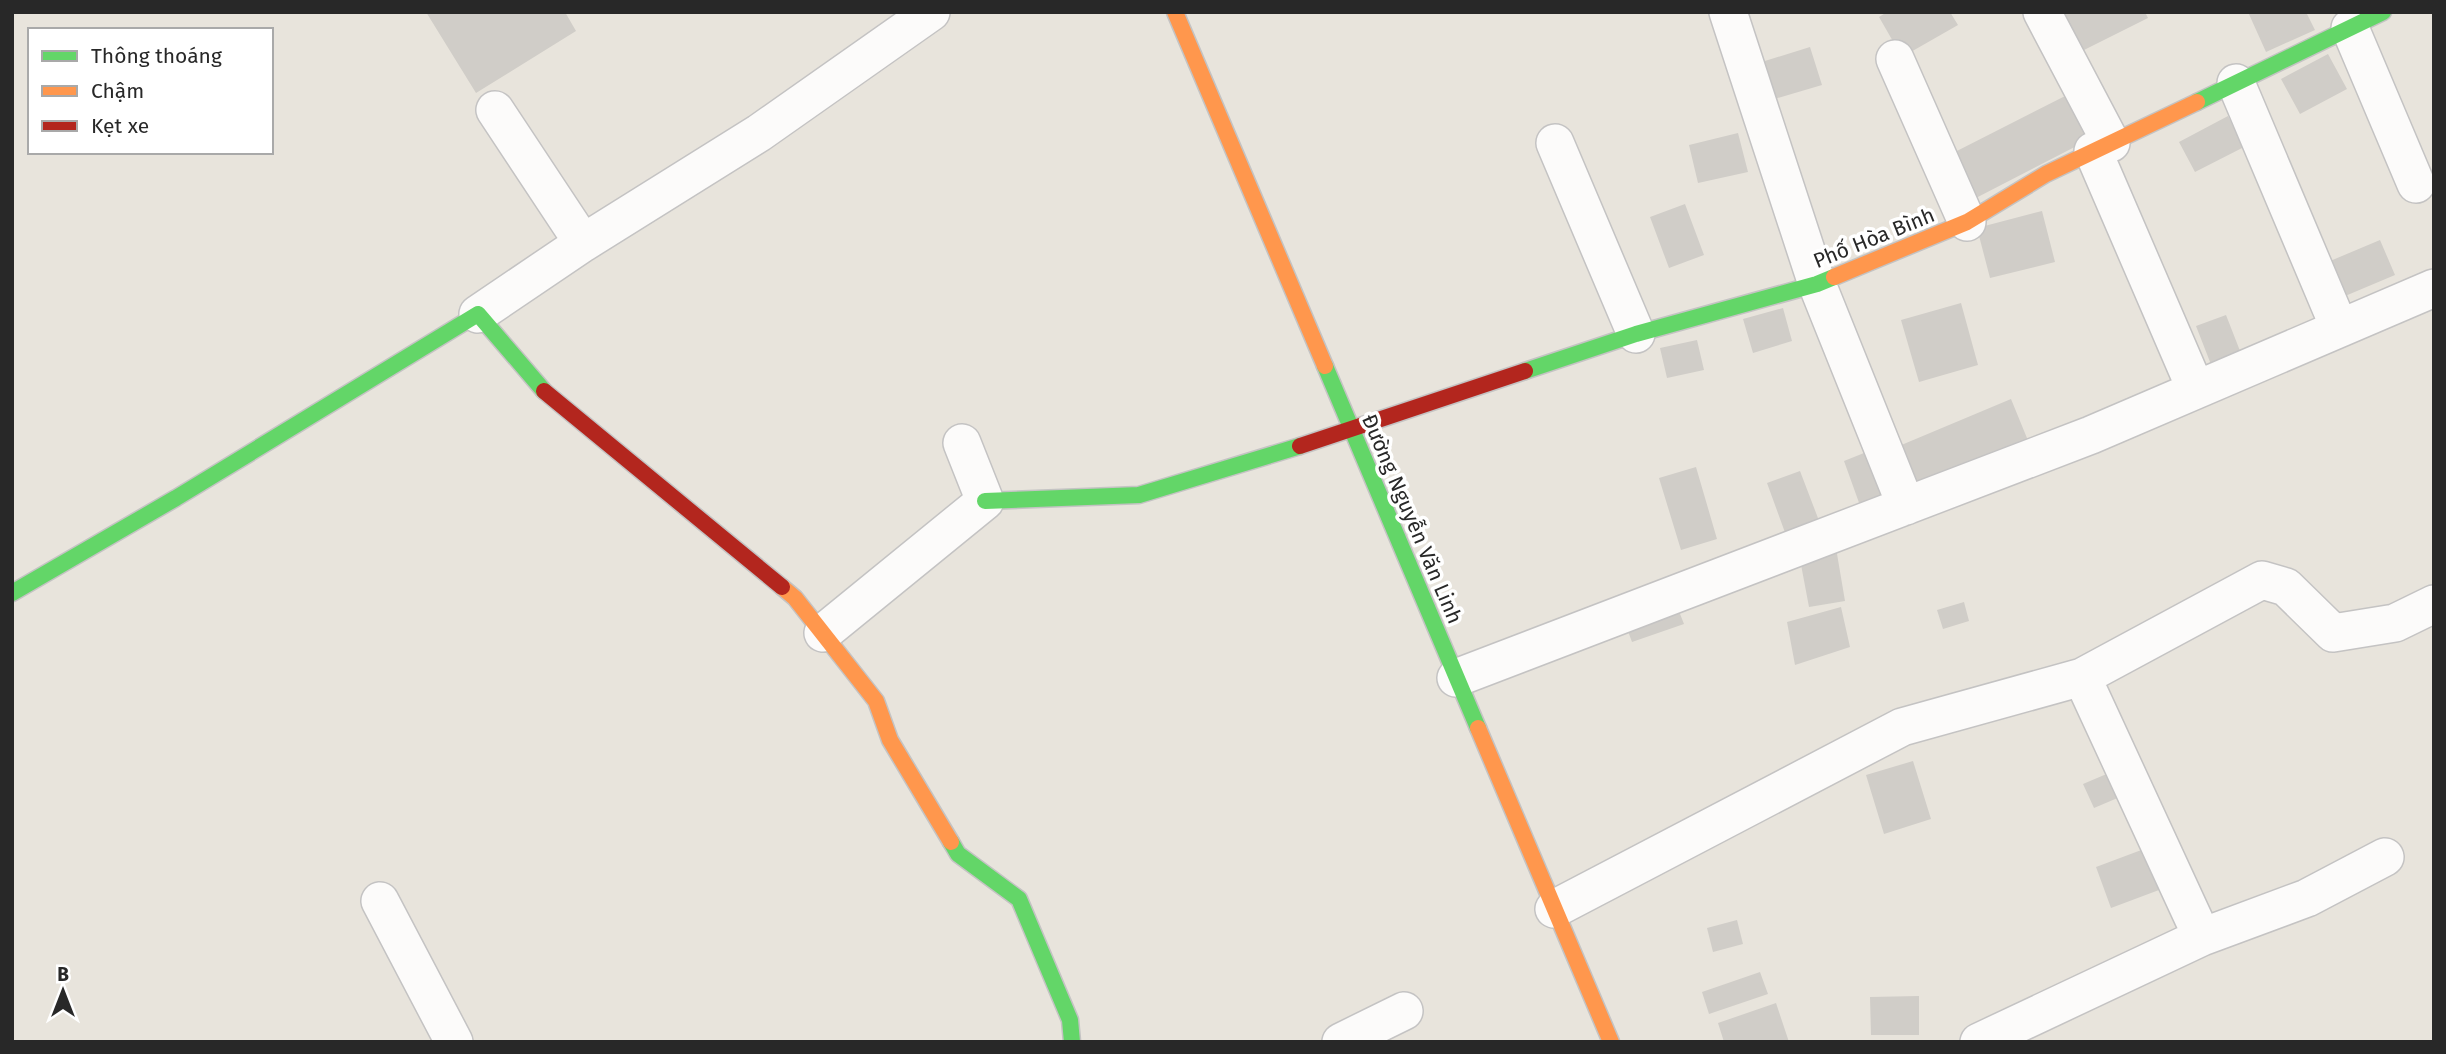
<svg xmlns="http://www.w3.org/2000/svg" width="2446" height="1054" viewBox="0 0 2446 1054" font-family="'Fira Sans',sans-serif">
  <rect width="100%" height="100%" fill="#e8e4dc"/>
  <!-- building -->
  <path fill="#d0cdc8" d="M426,12H565L576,31L476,93Z
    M1887,12H1950L1958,25L1902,57L1879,17Z
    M2062,12H2145L2148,18L2082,51Z
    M2248,12H2306L2315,30L2266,52Z
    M1810,47L1822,85L1764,102L1752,65Z
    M2328,54L2347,89L2300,114L2281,79Z
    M2071,93L2094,137L1972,200L1949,155Z
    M2228,116L2244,147L2195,172L2179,142Z
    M1738,133L1748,172L1698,183L1689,145Z
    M1685,204L1704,255L1669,268L1650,217Z
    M2042,211L2055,262L1990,278L1977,228Z
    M2380,240L2395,275L2338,299L2323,264Z
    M1961,303L1978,365L1919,382L1901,320Z
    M1783,308L1792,341L1753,353L1743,319Z
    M2226,315L2242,356L2212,367L2196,326Z
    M1697,340L1704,370L1667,378L1660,348Z
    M2011,399L2029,443L1917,488L1899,446Z
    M1874,449L1893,500L1862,511L1844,461Z
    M1696,467L1717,539L1681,550L1659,478Z
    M1800,471L1821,526L1787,538L1767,483Z
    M1836,548L1845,601L1809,607L1799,554Z
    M1673,596L1684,624L1632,642L1622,615Z
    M1964,602L1969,621L1943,629L1937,610Z
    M1841,607L1850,647L1795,665L1787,622Z
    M1913,761L1931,819L1884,834L1866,775Z
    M2116,770L2127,794L2094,808L2083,784Z
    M2152,846L2167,887L2111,908L2096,867Z
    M1737,920L1743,944L1713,952L1707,928Z
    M1760,972L1768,994L1709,1014L1702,992Z
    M1919,996V1035H1871L1870,997Z
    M1776,1003L1789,1042H1724L1718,1023Z"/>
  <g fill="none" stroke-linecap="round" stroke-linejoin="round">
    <!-- street casing -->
    <g stroke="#c4c3c3" stroke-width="40">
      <path id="street" d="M1728,12L1817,284L1906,506
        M2042,12L2111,143
        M2350,28L2416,184
        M1895,59L1967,222
        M2236,83L2339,327
        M1555,143L1636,334
        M2093,151L2196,390
        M583,243L759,133L931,12
        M478,314L583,243L495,110
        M823,633L985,501L962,443
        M1456,678L2091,435L2434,288
        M380,901L454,1042
        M1554,909L1902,727L2082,677L2262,580L2286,587L2333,633L2395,623L2434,604
        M2202,937L2307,898L2385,857
        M1341,1042L1404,1011
        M1979,1042L2202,937L2082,677"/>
    </g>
    <!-- fast casing -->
    <g stroke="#c4c3c3" stroke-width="19">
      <path id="fast" d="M2197,102L2383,12
        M1325,366L1478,728
        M1525,371L1636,334L1817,284L1834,277
        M985,501L1139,495L1300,446
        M12,593L176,498L478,314L544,391
        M951,842L958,854L1019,899L1070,1020L1072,1042"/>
    </g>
    <!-- slow casing -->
    <g stroke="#c4c3c3" stroke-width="19">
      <path id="slow" d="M1175,12L1325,366
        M1834,277L1967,222L2046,174L2197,102
        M782,587L795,598L876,701L890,740L951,842
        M1478,728L1611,1042"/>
    </g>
    <!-- jam casing -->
    <g stroke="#c4c3c3" stroke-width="19">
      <path id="jam" d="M544,391L782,587
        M1300,446L1525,371"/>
    </g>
    <!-- street -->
    <use href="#street" stroke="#fcfbfa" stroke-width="37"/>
    <!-- fast -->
    <use href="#fast" stroke="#63d668" stroke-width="16"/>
    <!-- slow -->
    <use href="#slow" stroke="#ff974d" stroke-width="16"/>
    <!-- jam -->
    <use href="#jam" stroke="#b3261e" stroke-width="16"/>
  </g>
  <g text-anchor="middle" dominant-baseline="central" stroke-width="7" stroke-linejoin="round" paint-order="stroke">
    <!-- street labels -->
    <g font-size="21" fill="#282828" stroke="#fff">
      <text transform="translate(1874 238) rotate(-22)">Phố Hòa Bình</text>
      <text transform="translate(1412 519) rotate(67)">Đường Nguyễn Văn Linh</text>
    </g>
  </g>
  <!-- border -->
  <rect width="2446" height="1054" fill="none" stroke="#282828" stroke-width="28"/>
  <!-- legend -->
  <rect x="28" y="28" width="245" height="126" fill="#ffffff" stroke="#a9a9a9" stroke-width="2"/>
  <rect x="42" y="51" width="35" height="10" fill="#63d668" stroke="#a9a9a9" stroke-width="2"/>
  <text x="91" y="63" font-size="21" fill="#282828">Thông thoáng</text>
  <rect x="42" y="86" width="35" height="10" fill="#ff974d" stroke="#a9a9a9" stroke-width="2"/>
  <text x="91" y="98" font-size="21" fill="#282828">Chậm</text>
  <rect x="42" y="121" width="35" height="10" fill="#b3261e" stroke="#a9a9a9" stroke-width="2"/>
  <text x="91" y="133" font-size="21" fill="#282828">Kẹt xe</text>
  <!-- north arrow -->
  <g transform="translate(63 991)" stroke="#ffffff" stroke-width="5" paint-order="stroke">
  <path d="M0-5L12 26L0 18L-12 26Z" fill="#282828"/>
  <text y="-10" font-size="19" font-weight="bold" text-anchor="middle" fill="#282828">B</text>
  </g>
</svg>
